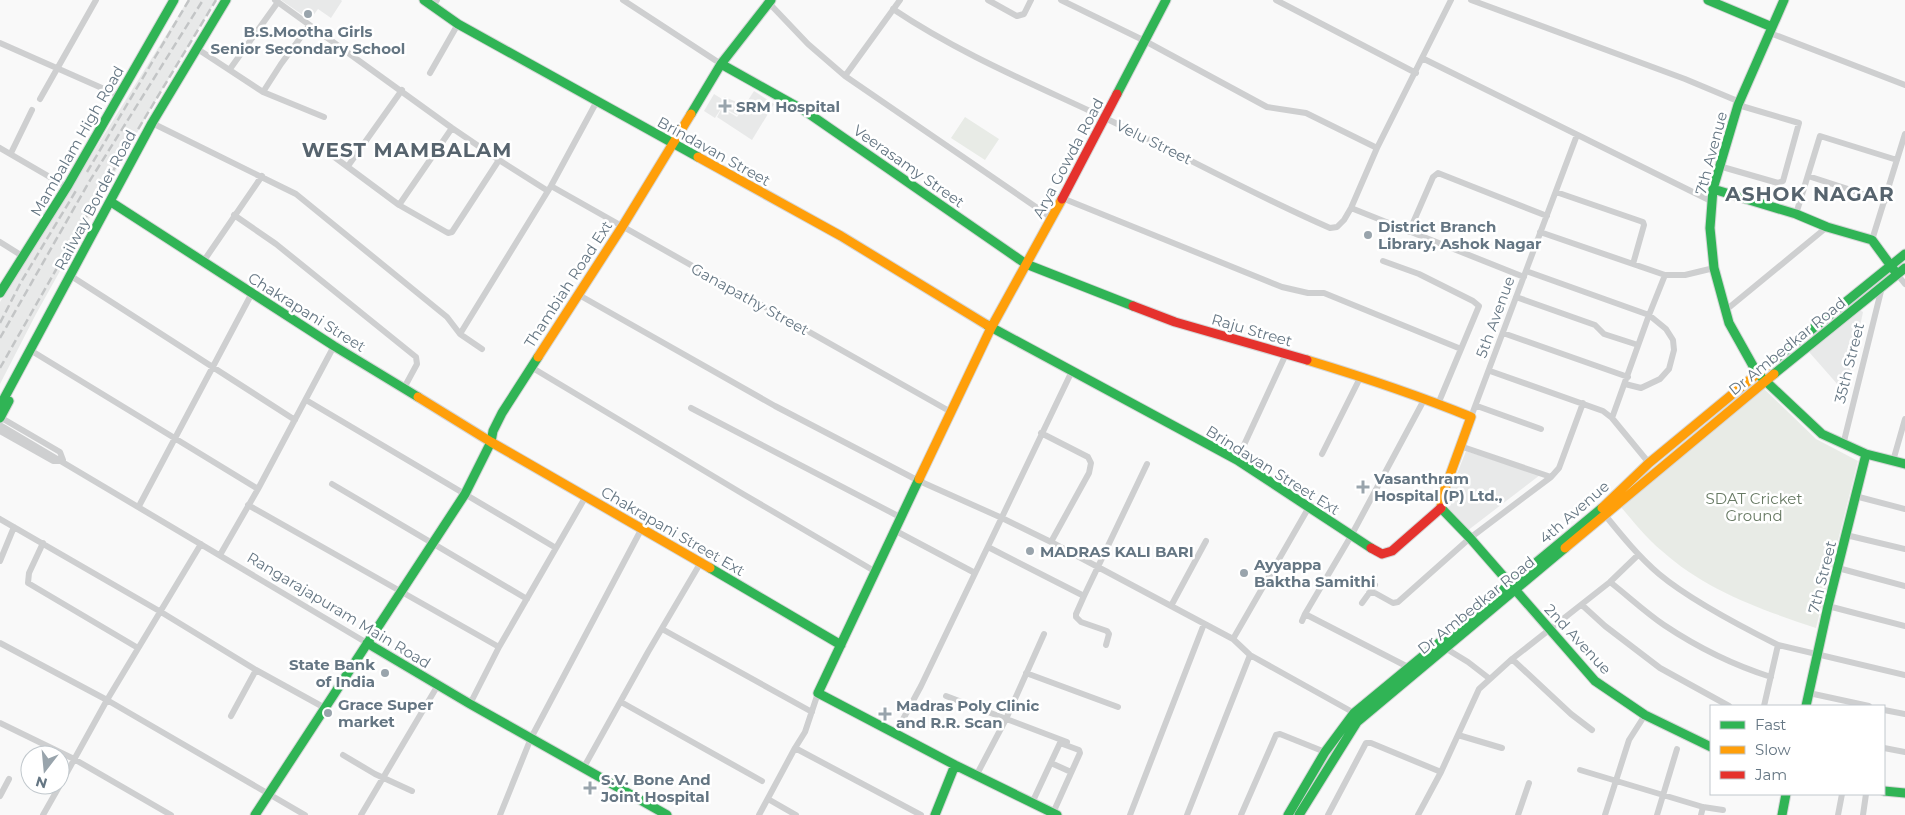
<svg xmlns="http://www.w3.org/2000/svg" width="1905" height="815" viewBox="0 0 1905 815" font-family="Montserrat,sans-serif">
  <rect width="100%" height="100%" fill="#f9f9f9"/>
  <!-- built -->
  <path fill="#e8e9e9" d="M188,0H216L147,115L36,314L0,384V302Z
    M281,0H341L342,1L331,18L318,9L310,20Z
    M754,91L774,104L752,140L717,117L722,108L737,117Z
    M714,94L722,99L725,97L743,105L737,115L722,107L715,118L704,111Z
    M1858,309L1863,312L1846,394L1809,352Z
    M1466,451L1540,475L1467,531L1449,511L1447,499Z"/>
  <!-- green -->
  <path fill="#e8ebe6" d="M965,117L999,139L985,160L951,138Z
    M1759,384L1816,439L1858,461L1816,628C1762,610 1705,590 1662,551C1646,538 1633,521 1620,506Z"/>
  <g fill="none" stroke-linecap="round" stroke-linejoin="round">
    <!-- fast casing -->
    <g stroke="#d5d6d7" stroke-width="11">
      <path id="fast" d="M424,0L458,24L698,157
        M1708,0L1772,27
        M1784,0L1738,105L1713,189L1710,228L1714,268L1729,323L1757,373L1822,434L1866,454L1905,464
        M721,64L805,111L1026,264L1133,306
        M1117,94L1166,0
        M691,114L721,64L771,0
        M1713,189L1796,214L1827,227L1872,240L1894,270
        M111,202L334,346L418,397
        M0,293L68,185L174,0
        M987,325L1237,460L1371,548
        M1769,364L1905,254
        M1774,374L1905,268
        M0,406L152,123L226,0
        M0,418L9,401
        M919,479L818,693L955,765L1057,815
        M1441,508L1470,538L1595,681L1645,715L1711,747
        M710,568L841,645
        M367,643L470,704L667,815
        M1806,706L1828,606L1866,454
        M1884,791L1905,793
        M255,815L465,494L491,442L493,431L502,413L538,357
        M935,815L955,765
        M1288,815L1325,752L1354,713L1602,508
        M1299,815L1357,722L1565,548
        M1782,815L1786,794"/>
    </g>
    <!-- slow casing -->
    <g stroke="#d5d6d7" stroke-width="11">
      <path id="slow" d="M698,157L841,236L987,325
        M538,357L622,227L691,114
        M1307,360C1363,377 1417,395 1471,417L1442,497L1441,508
        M418,397L491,442L710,568
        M919,479L991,328L1062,199
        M1602,508L1649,463L1769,364
        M1565,548L1774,374"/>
    </g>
    <!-- jam casing -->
    <g stroke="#d5d6d7" stroke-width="11">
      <path id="jam" d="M1062,199L1117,94
        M1133,306L1175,322L1307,360
        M1371,548L1382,554L1392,551L1441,508"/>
    </g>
    <!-- street -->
    <path stroke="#cecfd0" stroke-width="6" d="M275,0L452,128L499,160L548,191
      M623,0L721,64
      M988,0L1017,16L1024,14L1031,0
      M1061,0L1145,41L1267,107L1306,113L1377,148
      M1276,0L1416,73
      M1471,0L1685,79L1740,102
      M767,1L808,44L845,76L1052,218
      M433,6L437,0
      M893,9C960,54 1033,84 1105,118C1180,154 1254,195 1330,228L1337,227L1344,220L1351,208L1377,148L1451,0
      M1770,33L1905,85
      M0,43L120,96
      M196,48L263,92L324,117
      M1422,58L1711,201
      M230,69L278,2
      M430,73L458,24
      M845,76L900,0
      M263,92L281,64L309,26
      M40,99L96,0
      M152,123L296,194L447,317L460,334L482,349
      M0,148L67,187
      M11,153L32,110
      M333,156L399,205L448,233L452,232L499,160
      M348,166L402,90
      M1719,166L1778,183L1783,181L1799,123L1738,105
      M1808,176L1885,201
      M551,186L951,412
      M1556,192L1643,222L1644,225L1633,264
      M1062,198L1282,287L1308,293H1324L1461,349
      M399,205L452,128
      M1351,208L1524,277
      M1796,214L1820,136L1897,160
      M234,215L276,244L416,357L417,364L404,388
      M1409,232L1433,177L1438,173L1547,216
      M1540,232L1665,275H1685L1714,268
      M1872,240L1905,134
      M0,242L24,257
      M1383,261L1419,274L1473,301L1479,306L1438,404
      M203,262L262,176
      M1526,271L1649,315L1666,329L1673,340L1674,350L1669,369L1660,379L1641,388L1625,384
      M1897,274L1905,284
      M71,276L295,420
      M579,295L775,406L917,480L1002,518L1051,542L1233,639L1250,655L1356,714
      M1516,297L1595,325L1604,334L1638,345
      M1726,310L1827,227
      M1503,333L1628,377
      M460,334L551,186L597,101
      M35,353L258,489
      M531,367L743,494L876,572
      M1490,371L1603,411L1612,418L1649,463
      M306,400L556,548
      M1477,406L1541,429
      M691,408L900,517
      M0,417L60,452L63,460
      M1471,417L1577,135
      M1612,418L1649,315L1665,275
      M0,425L367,643
      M0,431L53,461H63
      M1041,433L1088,457L1091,463L1089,473L1051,542
      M1843,445L1882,287
      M1460,446L1551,477
      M1322,454L1361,376
      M1237,460L1286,354
      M1893,461L1905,419
      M332,484L527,599
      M1855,496L1905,509
      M248,505L499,647
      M139,506L252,293
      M1605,515C1622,536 1639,557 1659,574C1690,600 1742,627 1778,645L1905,675
      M0,519L161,612L256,670L325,708
      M894,530L975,573
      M1846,535L1905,549
      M43,543L29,573L28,583L138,648
      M988,547L1084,596L1147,464
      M220,555L258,489L334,346
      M0,561L14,527
      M1838,568L1905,586
      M1610,582C1628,596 1645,612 1664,625C1697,647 1733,665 1771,677
      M1369,593H1375L1393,603L1398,602L1470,538L1551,477L1559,468L1583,403
      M1084,596L1076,614V617L1081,622L1107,631L1109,634L1106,645
      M1362,603L1375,585
      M1582,605L1605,626L1660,668L1729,706
      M1171,606L1206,541
      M1828,606L1905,626
      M1302,621L1305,614
      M662,629L812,712
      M1233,639L1309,507
      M0,643L107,700L305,815
      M1445,648L1468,662L1490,679
      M1512,659L1571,714L1592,730
      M1408,667L1305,614L1351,536L1425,398
      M1026,673L1118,707
      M818,693L805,732L795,748L921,815
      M1809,693L1869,706
      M946,696L1067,742
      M621,702L762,781
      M470,704L499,647L586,496
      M1764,706L1778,645
      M1884,710L1905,714
      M231,716L256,670
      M0,723L74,759L171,815
      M895,734L921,686L1072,371
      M1458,735L1502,748
      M1884,748L1905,752
      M343,755L375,774L412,791
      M1051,763L1071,772
      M584,767L648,652L701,562
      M1580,770L1703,807L1723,810
      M976,776L1006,719L1044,634
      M60,785L107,700L201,544
      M0,796L9,779
      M768,799L796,815
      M1032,803L1060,743L1079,750L1080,753L1053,813
      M43,815L60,785
      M361,815L438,685
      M500,815L531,738L642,528
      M759,815L795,748
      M1130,815L1204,624
      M1187,815L1250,655
      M1241,815L1276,735L1280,734L1325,752
      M1328,815L1366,743H1371L1441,772
      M1418,815L1441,772L1479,689L1512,659L1610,582L1638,555
      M1518,815L1529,783
      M1605,815L1629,740L1645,715
      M1657,815L1677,749
      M1701,815L1703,807
      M1838,815L1842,794
      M1863,815L1866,794"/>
    <!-- fast -->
    <use href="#fast" stroke="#30b455" stroke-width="9"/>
    <!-- slow -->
    <use href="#slow" stroke="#ff9f0a" stroke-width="9"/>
    <!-- jam -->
    <use href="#jam" stroke="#e5322d" stroke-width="9"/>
    <!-- rail -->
    <path stroke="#c3c5c6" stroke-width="2.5" stroke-dasharray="8 4" stroke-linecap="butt" d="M87,172L189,0
      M0,323L21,282L77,189
      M0,338L89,182L203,0
      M0,368L102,189L216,0"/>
  </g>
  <!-- markers -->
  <g fill="#99a4ac" stroke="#fff" stroke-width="2">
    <circle cx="308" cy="14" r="5"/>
    <path d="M722.5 98.5h5v5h5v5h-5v5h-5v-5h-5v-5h5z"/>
    <circle cx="1368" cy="235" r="5"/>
    <path d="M1360.5 479.5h5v5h5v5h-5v5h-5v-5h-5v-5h5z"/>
    <circle cx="1030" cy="551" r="5"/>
    <circle cx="1244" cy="573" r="5"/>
    <circle cx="385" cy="673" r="5"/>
    <circle cx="328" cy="713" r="5"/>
    <path d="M882.5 706.5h5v5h5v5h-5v5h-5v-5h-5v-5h5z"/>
    <path d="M587.5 780.5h5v5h5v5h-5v5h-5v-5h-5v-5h5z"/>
  </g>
  <g text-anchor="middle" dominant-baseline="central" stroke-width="5" stroke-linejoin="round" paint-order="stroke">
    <!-- poi labels -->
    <g font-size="15" font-weight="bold" fill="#657683" stroke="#fff" text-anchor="start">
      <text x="308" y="31" text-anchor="middle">B.S.Mootha Girls<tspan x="308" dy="17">Senior Secondary School</tspan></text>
      <text x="736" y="106">SRM Hospital</text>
      <text x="1378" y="226">District Branch<tspan x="1378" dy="17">Library, Ashok Nagar</tspan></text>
      <text x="1374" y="478">Vasanthram<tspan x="1374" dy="17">Hospital (P) Ltd.,</tspan></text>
      <text x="1040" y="551">MADRAS KALI BARI</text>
      <text x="1254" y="564">Ayyappa<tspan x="1254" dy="17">Baktha Samithi</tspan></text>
      <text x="375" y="664" text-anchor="end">State Bank<tspan x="375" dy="17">of India</tspan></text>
      <text x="338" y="704">Grace Super<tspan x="338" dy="17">market</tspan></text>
      <text x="896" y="705">Madras Poly Clinic<tspan x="896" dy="17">and R.R. Scan</tspan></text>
      <text x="601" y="779">S.V. Bone And<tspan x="601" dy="17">Joint Hospital</tspan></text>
    </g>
    <!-- street labels -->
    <g font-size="15" fill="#657683" stroke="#fff">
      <text transform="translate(77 141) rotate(-60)">Mambalam High Road</text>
      <text transform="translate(1154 142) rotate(26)">Velu Street</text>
      <text transform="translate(714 151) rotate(29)">Brindavan Street</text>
      <text transform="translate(1711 153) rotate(-75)">7th Avenue</text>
      <text transform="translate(1068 158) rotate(-62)">Arya Gowda Road</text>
      <text transform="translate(909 166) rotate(35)">Veerasamy Street</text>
      <text transform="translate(95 200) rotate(-62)">Railway Border Road</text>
      <text transform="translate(568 284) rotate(-57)">Thambiah Road Ext</text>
      <text transform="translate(750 299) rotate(29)">Ganapathy Street</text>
      <text transform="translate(307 312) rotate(32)">Chakrapani Street</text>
      <text transform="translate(1495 317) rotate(-70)">5th Avenue</text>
      <text transform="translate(1252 330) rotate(16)">Raju Street</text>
      <text transform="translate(1787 346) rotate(-39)">Dr Ambedkar Road</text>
      <text transform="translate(1849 363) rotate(-76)">35th Street</text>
      <text transform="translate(1273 470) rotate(32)">Brindavan Street Ext</text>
      <text transform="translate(1574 512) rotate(-41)">4th Avenue</text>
      <text transform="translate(673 531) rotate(30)">Chakrapani Street Ext</text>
      <text transform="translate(1822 577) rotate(-76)">7th Street</text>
      <text transform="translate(1476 605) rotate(-39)">Dr Ambedkar Road</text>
      <text transform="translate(339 610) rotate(31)">Rangarajapuram Main Road</text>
      <text transform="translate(1578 639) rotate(47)">2nd Avenue</text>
    </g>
    <!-- park labels -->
    <g font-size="15" fill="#687a64" stroke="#fff">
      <text x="1754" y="498">SDAT Cricket<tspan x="1754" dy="17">Ground</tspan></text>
    </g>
    <!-- district labels -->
    <g font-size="20" font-weight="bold" letter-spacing="1" fill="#57646e" stroke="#fff">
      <text x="407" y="150">WEST MAMBALAM</text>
      <text x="1810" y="194">ASHOK NAGAR</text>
    </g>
  </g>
  <!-- legend -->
  <rect x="1710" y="705" width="175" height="90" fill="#ffffff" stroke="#c1c8cd"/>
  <rect x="1720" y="721" width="25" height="8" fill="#30b455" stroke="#c1c8cd"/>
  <text x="1755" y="730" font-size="15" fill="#657683">Fast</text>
  <rect x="1720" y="746" width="25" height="8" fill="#ff9f0a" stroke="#c1c8cd"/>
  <text x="1755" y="755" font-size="15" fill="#657683">Slow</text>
  <rect x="1720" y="771" width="25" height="8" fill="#e5322d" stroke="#c1c8cd"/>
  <text x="1755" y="780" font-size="15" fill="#657683">Jam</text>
  <!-- north arrow -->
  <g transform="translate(45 770) rotate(196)"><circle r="24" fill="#ffffff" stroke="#c1c8cd"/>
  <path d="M0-4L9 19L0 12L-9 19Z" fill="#99a4ac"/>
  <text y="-8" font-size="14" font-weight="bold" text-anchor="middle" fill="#657683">N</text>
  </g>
</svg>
